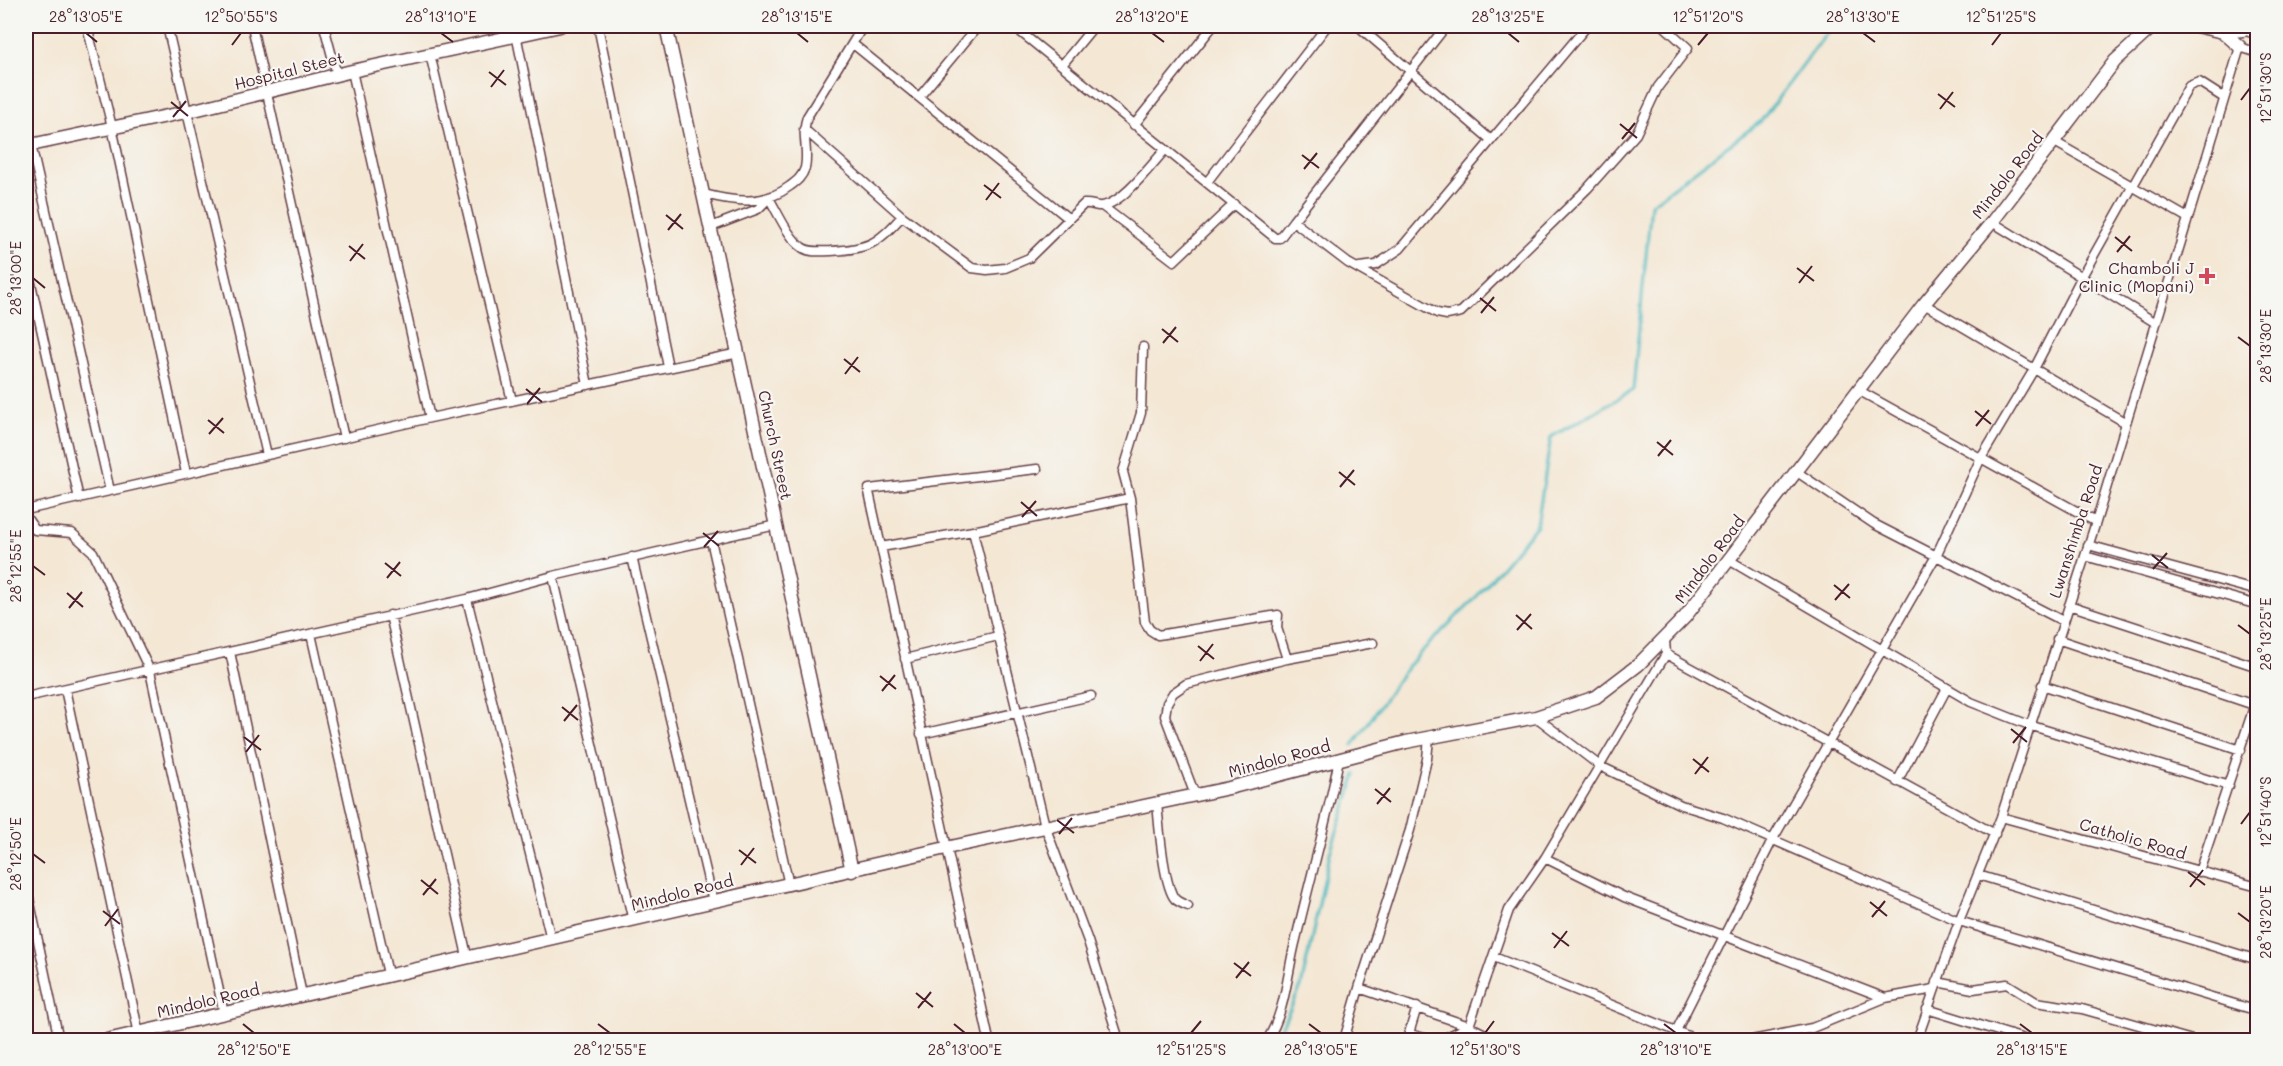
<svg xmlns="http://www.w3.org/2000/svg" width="2283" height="1066" viewBox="0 0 2283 1066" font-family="Mali,sans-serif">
  <rect width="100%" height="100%" fill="#f6f6f2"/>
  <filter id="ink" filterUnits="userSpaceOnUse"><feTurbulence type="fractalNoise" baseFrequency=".0167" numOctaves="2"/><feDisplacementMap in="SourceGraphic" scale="12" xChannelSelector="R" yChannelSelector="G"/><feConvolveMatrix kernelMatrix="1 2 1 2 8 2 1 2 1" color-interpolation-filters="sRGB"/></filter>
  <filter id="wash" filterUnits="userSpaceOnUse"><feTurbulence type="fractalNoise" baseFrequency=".008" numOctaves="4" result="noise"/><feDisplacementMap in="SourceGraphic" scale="24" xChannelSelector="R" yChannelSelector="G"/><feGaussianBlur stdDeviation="1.35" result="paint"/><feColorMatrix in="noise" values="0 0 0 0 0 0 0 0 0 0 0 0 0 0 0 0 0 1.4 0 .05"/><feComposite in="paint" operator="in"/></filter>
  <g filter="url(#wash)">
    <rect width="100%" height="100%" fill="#f4e7d4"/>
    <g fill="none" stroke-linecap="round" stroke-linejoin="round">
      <!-- stream -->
      <path stroke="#48b7be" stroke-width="3" d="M1353,745L1402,674L1421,652L1478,595L1537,525L1551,437L1633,390L1651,204L1761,121L1832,26
        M1275,1040L1301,987L1330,853L1356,774"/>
    </g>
  </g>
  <g filter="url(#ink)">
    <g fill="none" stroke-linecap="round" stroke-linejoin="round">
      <!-- street casing -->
      <g stroke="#643d44" stroke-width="11">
        <path id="street" d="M87,26L112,127L186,473
          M167,26L267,455
          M252,26L344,438
          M324,26L337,75
          M598,26L668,367
          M1013,26L1275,238H1280L1293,221L1348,263L1437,313L1447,315L1461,312L1587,189L1636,134L1658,87L1688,48L1664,26
          M1358,26L1491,140
          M2243,30L2258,35
          M516,34L588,385
          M853,44L1068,218
          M430,54L512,401
          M1062,65L1094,26
          M352,71L430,418
          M920,96L978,26
          M26,123L110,491
          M1134,125L1213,26
          M804,129L902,216L972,268L987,270L1005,268L1029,258L1084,204C1091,203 1097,207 1103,206C1124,202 1151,165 1165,150
          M2053,141L2188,218
          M1207,182L1327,26
          M704,194C735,202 764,206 790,186C797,181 802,177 805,168C809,151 801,133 807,117L863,26
          M769,198C778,213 789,239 803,248C811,253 822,251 831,251C868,249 878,244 902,216
          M1102,206L1174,261L1234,204
          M1293,221L1446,26
          M1992,222L2156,323
          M711,227L758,209L768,199
          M26,261L79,499
          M1359,267L1376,265L1400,249L1587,26
          M1924,304L2126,423
          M1858,390L2096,522
          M1797,472L1874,524L2063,621
          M1130,498L1145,622L1150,630L1158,635L1278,615L1277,628L1287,659
          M26,510L430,418L739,353
          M26,517L35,530L72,533L93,552L150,671L224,1014
          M973,531L1130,498L1123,472L1141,413L1143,347
          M711,540L789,885
          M2088,545L2258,591
          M881,547L973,531L1045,826L1088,941L1119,1040
          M2085,556L2258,605
          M632,557L713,901
          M1729,560L1971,702L2029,725L2229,786
          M553,576L633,921
          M467,599L551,939
          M2069,605L2258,667
          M390,615L467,956
          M311,634L388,974
          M2057,639L2254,705
          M230,652L302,995
          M1666,654L1995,834
          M905,659L998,636
          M2042,685L2241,750
          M65,689L139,1034
          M26,697L467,599L553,576L776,525
          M1536,717L1600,766L1681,805L1723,818L1959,921L2258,1011
          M921,734L1091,696
          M1429,738L1427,759L1410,830L1359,988L1469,1026L1497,1040
          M1897,782L1946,690
          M1195,795L1165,716L1167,703L1173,693L1186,684L1287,659L1373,643
          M1157,803C1159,823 1163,885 1175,899C1178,902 1183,904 1188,906
          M2001,817L2258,887
          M1545,858L1624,897L1885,998
          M2199,872L2258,695
          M1978,875L2258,960
          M26,884L59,1040
          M1494,957L1698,1040
          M1937,982L1973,989L2007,984L2036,1002L2082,1009L2192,1040
          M1927,1009L2027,1040
          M1676,1031L1773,839L1936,556L1980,460L2033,371L2081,278L2189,86L2199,82L2224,98
          M1409,1034L1433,1040
          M989,1040L869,492V489L1037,469
          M1267,1040C1286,1011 1287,973 1296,939C1310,879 1327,820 1339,759
          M1344,1040L1359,988
          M1407,1040L1417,1007
          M1441,1040L1469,1026L1509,910L1545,858L1666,654L1665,640
          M1752,1040L1812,1028L1885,998L1934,989
          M1917,1040L1959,921L2001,817L2096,522L2240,47L2258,53"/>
      </g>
      <!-- secondary casing -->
      <g stroke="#643d44" stroke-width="15">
        <path id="secondary" d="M666,26L852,871
          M2196,26L2223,32L2243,30
          M2223,32L2240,47
          M26,146L186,112L352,71L560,26
          M107,1040L946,848L1229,788L1406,742L1536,717L1596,697L1638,665L1685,617L1924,304L1992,222L2115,61L2150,29L2162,26"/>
      </g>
      <!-- street -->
      <use href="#street" stroke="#fff" stroke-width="8"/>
      <!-- secondary -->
      <use href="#secondary" stroke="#fff" stroke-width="12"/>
    </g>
  </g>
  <!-- ticks -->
  <path fill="none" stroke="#4a1f2b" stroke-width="2" d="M86,33L97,42M441,33L453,42M797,33L808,42M1152,33L1164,42M1508,33L1519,42M1863,33L1875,42M232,45L241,33M1698,45L1708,33M1992,45L2001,33M489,72L506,85M491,87L504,70M1938,94L1955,107M2241,100L2250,88M171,102L188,116M1940,109L1953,92M173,117L186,101M1620,124L1637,138M1622,139L1635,123M1302,155L1319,168M1304,169L1317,153M984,185L1001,198M986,200L999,183M666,215L683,229M668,230L681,214M2115,237L2132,251M349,246L365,259M2117,252L2130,236M350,261L363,244M1797,268L1814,281M33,278L45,288M1799,283L1812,266M1480,298L1496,311M1481,313L1494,297M1162,329L1178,342M2238,337L2250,346M1163,343L1176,327M844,359L860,372M845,374L858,357M526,389L542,402M527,404L540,388M1975,411L1991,424M208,420L224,433M1976,426L1989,410M209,434L223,418M1657,442L1673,455M1658,456L1671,440M1339,472L1355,485M1340,487L1354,470M1021,502L1037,516M1022,517L1036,501M703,533L719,546M704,547L718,531M2152,555L2168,568M385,563L401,576M33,566L45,575M2153,569L2167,553M387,578L400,562M1834,585L1850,598M67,593L83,607M1835,600L1849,584M69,608L82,592M1516,615L1532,629M2238,625L2250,634M1517,630L1531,614M1198,646L1214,659M1200,661L1213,644M880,676L896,689M882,691L895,675M562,707L578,720M564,721L577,705M2011,729L2027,742M244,737L261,750M2013,743L2026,727M246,752L259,735M1693,759L1709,772M1695,774L1708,757M1375,789L1391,802M1377,804L1390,788M1057,820L1074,833M2241,824L2250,812M1059,834L1072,818M739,850L756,863M33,854L45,863M741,865L754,848M2188,872L2205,885M421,880L438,894M2190,887L2203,870M423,895L436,879M1870,902L1887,916M103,911L120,924M2238,913L2250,922M1872,917L1885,901M105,926L118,909M1552,933L1569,946M1554,948L1567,931M1234,963L1251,976M1236,978L1249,962M916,993L933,1007M918,1008L931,992M243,1024L254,1033M598,1024L610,1033M954,1024L965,1033M1309,1024L1321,1033M1664,1024L1676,1033M2020,1024L2032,1033M1191,1033L1201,1021M1485,1033L1494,1021"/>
  <!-- markers -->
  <path fill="#d1495b" stroke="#f6f6f2" stroke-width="2" d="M2204 267h6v6h6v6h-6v6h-6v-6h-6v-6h6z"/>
  <g text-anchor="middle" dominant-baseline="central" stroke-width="4.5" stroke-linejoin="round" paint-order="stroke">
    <!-- street labels -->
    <g font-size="16" fill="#4a1f2b" stroke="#f6f6f2">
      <text transform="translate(289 70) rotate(-14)">Hospital Steet</text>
      <text transform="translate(2007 175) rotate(-52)">Mindolo Road</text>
      <text transform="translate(776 445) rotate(78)">Church Street</text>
      <text transform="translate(2075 531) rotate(-72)">Lwanshimba Road</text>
      <text transform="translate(1709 559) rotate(-53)">Mindolo Road</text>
      <text transform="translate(1279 758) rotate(-15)">Mindolo Road</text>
      <text transform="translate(2133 838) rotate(16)">Catholic Road</text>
      <text transform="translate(682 892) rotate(-14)">Mindolo Road</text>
      <text transform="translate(208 1000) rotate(-13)">Mindolo Road</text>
    </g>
    <!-- poi labels -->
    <g font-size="16" fill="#4a1f2b" stroke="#f6f6f2" text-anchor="end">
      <text x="2194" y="267">Chamboli J<tspan x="2194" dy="18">Clinic (Mopani)</tspan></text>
    </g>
  </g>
  <!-- margin -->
  <rect width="2283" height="1066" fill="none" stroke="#f6f6f2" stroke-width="66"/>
  <rect x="33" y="33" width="2217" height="1000" fill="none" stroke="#4a1f2b" stroke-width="2"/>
  <g font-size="15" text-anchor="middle" fill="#4a1f2b">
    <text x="86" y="22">28°13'05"E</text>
    <text x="241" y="22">12°50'55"S</text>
    <text x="441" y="22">28°13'10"E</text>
    <text x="797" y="22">28°13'15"E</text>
    <text x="1152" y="22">28°13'20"E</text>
    <text x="1508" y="22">28°13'25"E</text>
    <text x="1708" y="22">12°51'20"S</text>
    <text x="1863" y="22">28°13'30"E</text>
    <text x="2001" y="22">12°51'25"S</text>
    <text transform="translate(2266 88) rotate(-90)" y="5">12°51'30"S</text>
    <text transform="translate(16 278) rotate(-90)" y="5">28°13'00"E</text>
    <text transform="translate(2266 346) rotate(-90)" y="5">28°13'30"E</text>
    <text transform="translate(16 566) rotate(-90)" y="5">28°12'55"E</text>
    <text transform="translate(2266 634) rotate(-90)" y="5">28°13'25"E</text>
    <text transform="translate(2266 812) rotate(-90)" y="5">12°51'40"S</text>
    <text transform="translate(16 854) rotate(-90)" y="5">28°12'50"E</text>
    <text transform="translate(2266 922) rotate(-90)" y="5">28°13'20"E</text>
    <text x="254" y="1055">28°12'50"E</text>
    <text x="610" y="1055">28°12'55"E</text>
    <text x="965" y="1055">28°13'00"E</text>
    <text x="1191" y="1055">12°51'25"S</text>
    <text x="1321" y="1055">28°13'05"E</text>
    <text x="1485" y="1055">12°51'30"S</text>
    <text x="1676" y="1055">28°13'10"E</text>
    <text x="2032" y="1055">28°13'15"E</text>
  </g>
</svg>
